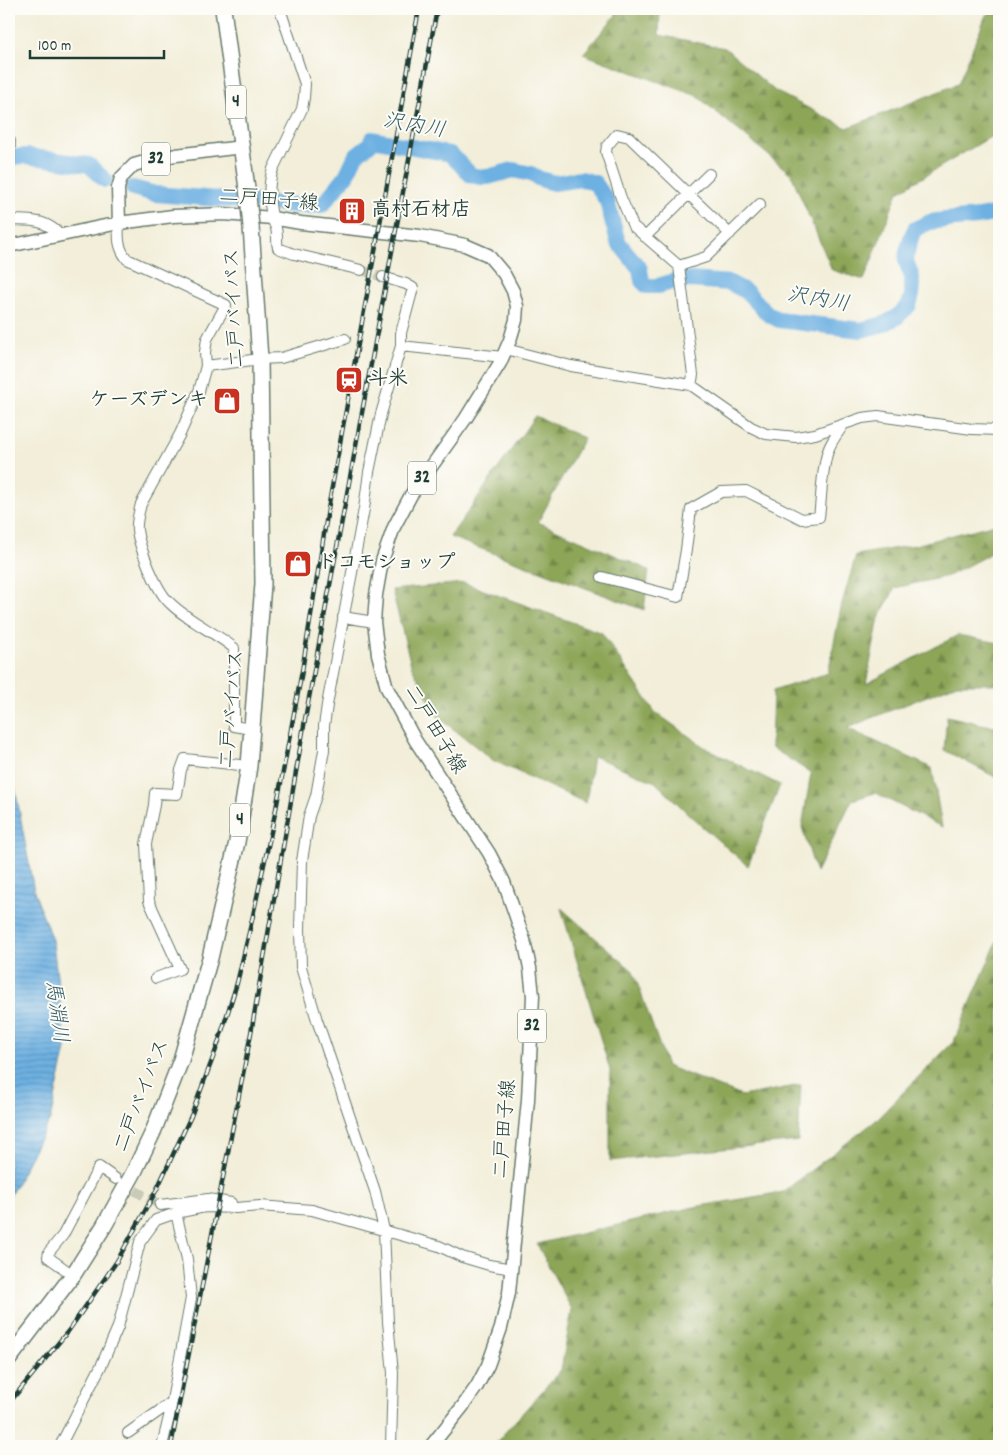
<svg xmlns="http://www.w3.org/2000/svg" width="1008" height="1455" viewBox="0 0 1008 1455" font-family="Dekko,'Klee One',sans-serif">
  <defs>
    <pattern id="forest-firs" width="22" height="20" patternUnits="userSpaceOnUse" patternTransform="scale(1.25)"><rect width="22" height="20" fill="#8ca556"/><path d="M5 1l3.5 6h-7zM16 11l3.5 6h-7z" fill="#728848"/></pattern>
    <pattern id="water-rules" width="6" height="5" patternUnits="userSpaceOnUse" patternTransform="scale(1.25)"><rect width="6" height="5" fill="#6db0e2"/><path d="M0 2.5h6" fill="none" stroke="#5990b8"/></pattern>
  </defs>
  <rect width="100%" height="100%" fill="#fdfcf7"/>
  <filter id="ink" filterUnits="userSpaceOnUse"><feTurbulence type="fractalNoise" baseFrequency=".02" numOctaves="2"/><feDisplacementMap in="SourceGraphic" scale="10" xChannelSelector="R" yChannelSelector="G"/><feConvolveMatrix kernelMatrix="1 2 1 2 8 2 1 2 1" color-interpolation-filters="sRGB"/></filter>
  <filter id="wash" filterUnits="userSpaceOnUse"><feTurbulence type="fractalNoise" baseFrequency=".0096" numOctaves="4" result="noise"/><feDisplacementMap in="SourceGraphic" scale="20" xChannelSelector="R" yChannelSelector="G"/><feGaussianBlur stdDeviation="1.12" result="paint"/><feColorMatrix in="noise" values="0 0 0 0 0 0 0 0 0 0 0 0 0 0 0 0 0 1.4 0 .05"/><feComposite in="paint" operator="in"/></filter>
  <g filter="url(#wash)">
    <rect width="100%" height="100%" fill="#f2eed9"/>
    <!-- forest -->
    <path fill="url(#forest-firs)" stroke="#567145" d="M617,9H660L659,35L725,48L775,91L847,128L958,84L986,15L999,9V130L992,136L898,192L864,280L832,270L791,174L697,96L583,54L616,15Z
      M535,416L584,438L538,522L649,570L644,610L450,537Z
      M999,523V549L948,576L895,588L879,618L866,684L958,635L999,643V684H957L847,728L932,768L942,827L875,793L852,800L816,873L802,827L811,773L771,747L773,691L828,673L841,607L856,555L915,545Z
      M464,583L602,633L655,712L707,749L780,785L748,866L698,823L655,782L593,756L586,803L494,761L437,716L411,665L392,590Z
      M947,716L999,728V779L944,750Z
      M561,908L633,971L667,1066L742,1096L801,1085L798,1141L610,1161V1070Z
      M999,937V1446H493L561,1370L572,1310L537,1244L694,1207L783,1192L874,1122L954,1041Z"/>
    <!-- water -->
    <path fill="url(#water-rules)" stroke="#46768b" d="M9,742L10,760L34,891L53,943L66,1049L50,1120L9,1198Z"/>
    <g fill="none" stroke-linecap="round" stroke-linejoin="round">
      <!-- river -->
      <path stroke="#6db0e2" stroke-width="16" d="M9,157L27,156L89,165L105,180
        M133,188L155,194L305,206L322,205L346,176L356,155L370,144L372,139L450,154L471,175L480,177H488L513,170L531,174L540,179L554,183L581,179L595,183L607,201L618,242L640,269L642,281L647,286H658L675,281L692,280L730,283L747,292L768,314L779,320L861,330L884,324L897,317L909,305L912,295V277L906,261L907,251L912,235L915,229L930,222L945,220L978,217L999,213"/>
    </g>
  </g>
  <g filter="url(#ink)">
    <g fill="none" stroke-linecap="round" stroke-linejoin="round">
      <!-- minor-tunnel -->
      <path stroke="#c8cbb8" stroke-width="10" stroke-dasharray="10 5" stroke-linecap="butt" d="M361,270L383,277
        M122,1183L160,1205"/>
      <!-- minor casing -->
      <g stroke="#697b6e" stroke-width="12">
        <path id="minor" d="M280,9L305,84L304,98L302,109L273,169C268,184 269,202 272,217C272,221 275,224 276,228C278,235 276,241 278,248L294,254L361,270
          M9,141H10L9,171
          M9,220C32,221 42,218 61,235
          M119,223C118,238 118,248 127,259L226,305L207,339L205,352L206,366L199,391L180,434L141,504C139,512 136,522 137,530C139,547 156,589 168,601C186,620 213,631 234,648V726L251,729
          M645,237L709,174
          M679,266L706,257L760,204
          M383,277L406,284L413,288L401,333V346L381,414L369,472L364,509L327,705L324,726V750L316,796L309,816L302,861L300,929L301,967L317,1020L375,1191L384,1230L388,1322L393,1373L391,1446
          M401,346L503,357
          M506,349L571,366L691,385L751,427L766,434L796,437L815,434L862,418L878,416L972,429L999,430
          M206,366L260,359L281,358L345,339
          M691,385L693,375L679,266L633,226L621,198L606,152L607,146L617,134L629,137L730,234
          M602,577L678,597L686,550L691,509L721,492L746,491L802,519L819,517C822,496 821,472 828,451C831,441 838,433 844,424
          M343,617L374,622
          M156,978L180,969L149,901L146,844L154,805L155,793L177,794L181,770L185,759L249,766
          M160,1205L208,1199L231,1203
          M73,1275L48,1257L49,1252L63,1235L99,1167L116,1179
          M128,1433L172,1402
          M60,1446L102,1364L118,1327L140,1242L156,1220L176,1213L205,1207L236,1208L260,1206L312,1210L439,1246L462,1257L489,1265L512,1269
          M162,1446L169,1417L191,1298L187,1259L176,1213"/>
      </g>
      <!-- major casing -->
      <g stroke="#697b6e" stroke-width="15">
        <path id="major" d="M119,223L118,188L121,178L134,165L148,161L176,155L242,147
          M9,246L119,223L173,216L224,214L272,218L301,223L420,236L465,245L488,255L504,274L513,291L517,306L516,320L510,340L500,363L466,418L411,495L394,527L382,561L376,595L374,622L378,654L387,688L415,740L489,853L504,882L524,940L530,968L533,996L528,1100L509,1293L501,1328L488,1365L477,1386L463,1406L431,1446"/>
      </g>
      <!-- highway casing -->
      <g stroke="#697b6e" stroke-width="18">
        <path id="highway" d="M223,9L248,196
          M9,1359L73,1275L104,1226L134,1172L153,1132L181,1060L210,958L237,842L249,766L263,584L260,359L251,227"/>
      </g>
      <!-- minor -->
      <use href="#minor" stroke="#fff" stroke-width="10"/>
      <!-- major -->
      <use href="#major" stroke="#fff" stroke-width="12"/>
      <!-- highway -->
      <use href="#highway" stroke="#fff" stroke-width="15"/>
      <!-- rail casing -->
      <g stroke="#1f3d34" stroke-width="4.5">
        <path id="rail" d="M9,1403L69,1330L117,1261L156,1191L191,1116L217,1047L237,983L252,920L276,809L302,671L328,509L419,9
          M171,1446L251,1033L306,714L437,9"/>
      </g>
      <!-- rail -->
      <use href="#rail" stroke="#fdfcf7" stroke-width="2.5" stroke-dasharray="8" stroke-linecap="butt"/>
      <!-- highway-bridge casing -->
      <g stroke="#697b6e" stroke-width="18" stroke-linecap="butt">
        <path id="highway-bridge" d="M248,196L251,227"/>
      </g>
      <!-- highway-bridge -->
      <use href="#highway-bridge" stroke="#fff" stroke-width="15"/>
    </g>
  </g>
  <!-- icons -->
  <defs>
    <g id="building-square" transform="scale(1.4375)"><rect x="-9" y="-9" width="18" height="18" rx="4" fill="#c8321e" stroke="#fdfcf7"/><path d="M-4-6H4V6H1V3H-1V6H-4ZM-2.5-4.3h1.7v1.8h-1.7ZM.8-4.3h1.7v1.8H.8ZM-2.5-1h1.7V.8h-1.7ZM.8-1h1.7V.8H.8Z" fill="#fff"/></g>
    <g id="station-square" transform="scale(1.4375)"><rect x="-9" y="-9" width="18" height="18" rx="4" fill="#c8321e" stroke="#fdfcf7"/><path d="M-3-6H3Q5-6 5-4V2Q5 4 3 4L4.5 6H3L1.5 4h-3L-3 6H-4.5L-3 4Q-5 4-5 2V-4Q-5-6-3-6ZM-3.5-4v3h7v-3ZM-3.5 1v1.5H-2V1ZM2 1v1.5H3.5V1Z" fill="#fff"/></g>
    <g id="shop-square" transform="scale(1.4375)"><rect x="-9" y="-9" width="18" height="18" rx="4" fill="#c8321e" stroke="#fdfcf7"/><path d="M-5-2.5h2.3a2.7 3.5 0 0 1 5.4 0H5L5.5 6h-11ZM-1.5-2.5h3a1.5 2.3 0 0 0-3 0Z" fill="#fff"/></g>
  </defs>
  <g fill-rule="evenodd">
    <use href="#building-square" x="352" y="211"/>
    <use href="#station-square" x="349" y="380"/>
    <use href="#shop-square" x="227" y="401"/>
    <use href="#shop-square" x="298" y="564"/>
  </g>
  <g text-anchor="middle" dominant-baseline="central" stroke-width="4" stroke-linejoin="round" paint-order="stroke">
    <!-- shield labels -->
    <g fill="#fdfcf7" stroke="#62766e" stroke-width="1">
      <rect x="226" y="85.5" width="20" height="33" rx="4"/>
      <rect x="142" y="142.5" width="28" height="33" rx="4"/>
      <rect x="408" y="461.5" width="28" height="33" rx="4"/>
      <rect x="230" y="803.5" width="20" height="33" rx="4"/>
      <rect x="518" y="1009.5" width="28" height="33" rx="4"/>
    </g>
    <g font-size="19" font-weight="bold" fill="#1f3d34">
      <text x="236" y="102">4</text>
      <text x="156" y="159">32</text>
      <text x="422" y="478">32</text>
      <text x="240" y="820">4</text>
      <text x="532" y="1026">32</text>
    </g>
    <!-- street labels -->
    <g font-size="20" fill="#1f3d34" stroke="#fdfcf7">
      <text transform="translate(269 201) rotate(5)">二戸田子線</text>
      <text transform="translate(236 308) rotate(-93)">二戸バイパス</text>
      <text transform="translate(233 709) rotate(-85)">二戸バイパス</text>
      <text transform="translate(434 730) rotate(59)">二戸田子線</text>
      <text transform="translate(143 1096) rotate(-69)">二戸バイパス</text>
      <text transform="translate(506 1129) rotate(-85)">二戸田子線</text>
    </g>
    <!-- poi labels -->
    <g font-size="20" font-weight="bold" fill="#1f3d34" stroke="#fdfcf7" text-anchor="start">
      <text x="371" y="211">高村石材店</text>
      <text x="368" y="380">斗米</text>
      <text x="208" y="401" text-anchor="end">ケーズデンキ</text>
      <text x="317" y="564">ドコモショップ</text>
    </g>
    <!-- water labels -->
    <g font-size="21" font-style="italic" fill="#366068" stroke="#fdfcf7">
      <text transform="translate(414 127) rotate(10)">沢内川</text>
      <text transform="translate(818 301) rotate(10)">沢内川</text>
      <text transform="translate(55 1012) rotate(82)">馬淵川</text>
    </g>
  </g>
  <!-- margin -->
  <rect width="1008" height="1455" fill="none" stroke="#fdfcf7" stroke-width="30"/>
  <!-- scale -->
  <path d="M30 50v8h134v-8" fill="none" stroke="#1f3d34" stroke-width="2.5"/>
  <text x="38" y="50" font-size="15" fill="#1f3d34" stroke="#fdfcf7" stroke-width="4" paint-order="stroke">100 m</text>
</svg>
